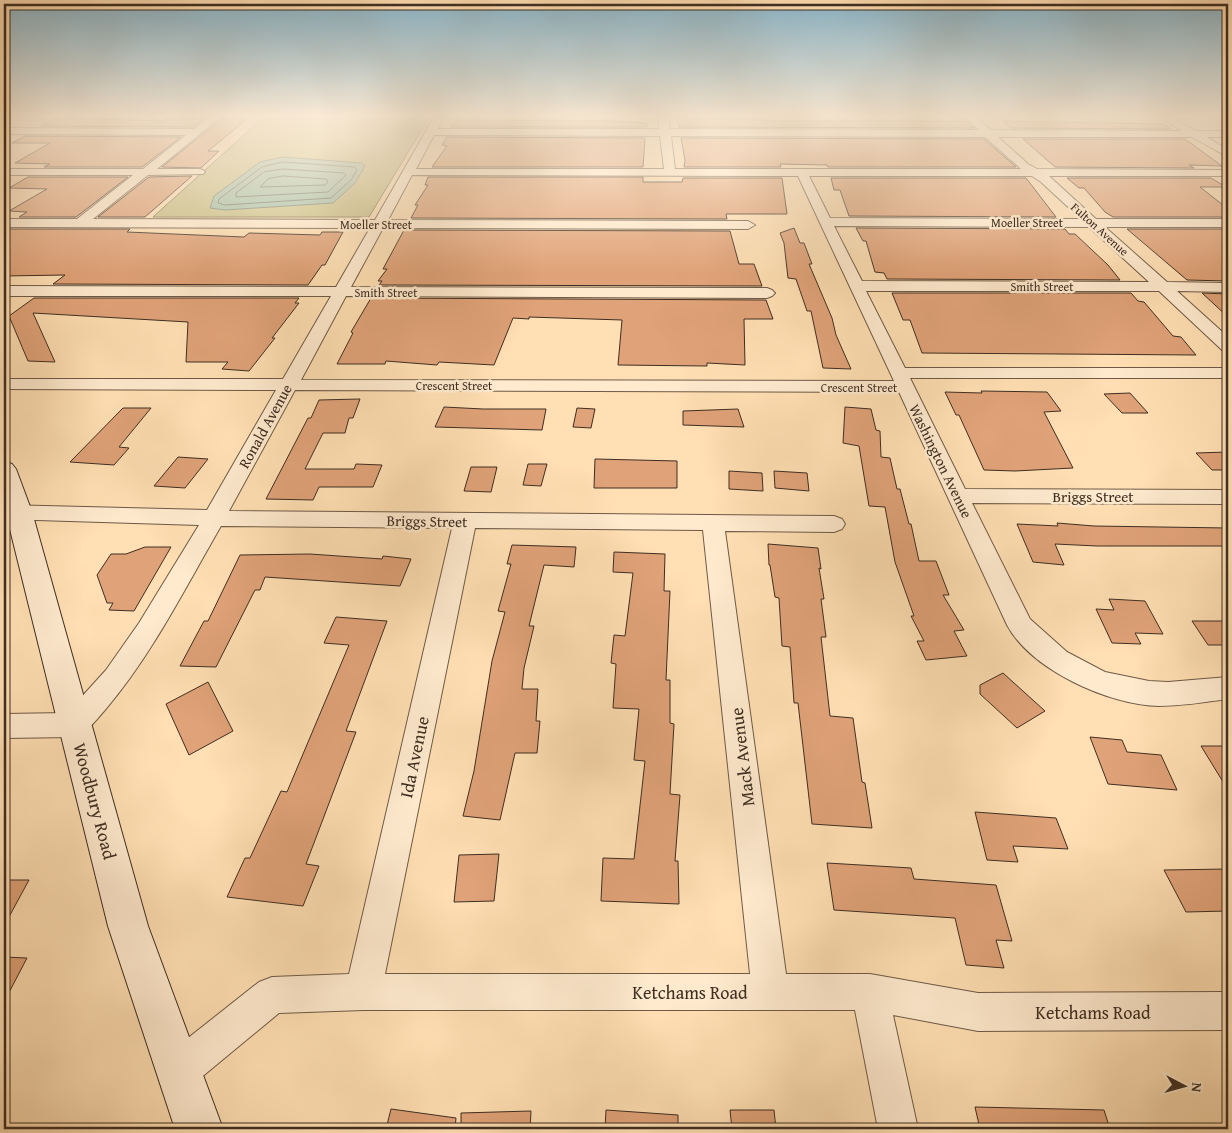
<svg xmlns="http://www.w3.org/2000/svg" width="1232" height="1133" viewBox="0 0 1232 1133" font-family="'Gentium Book Plus',serif">
  <rect width="100%" height="100%" fill="#ffdfb3"/>
  <filter id="stains"><feTurbulence type="fractalNoise" baseFrequency=".004" numOctaves="4"/><feColorMatrix values="0 0 0 0 .2 0 0 0 0 .09 0 0 0 0 .02 0 0 0 .5 -.17"/></filter>
  <radialGradient id="worn" r=".72"><stop offset=".6" stop-color="#630" stop-opacity="0"/><stop offset="1" stop-color="#630" stop-opacity=".3"/></radialGradient>
  <!-- green -->
  <path fill="#c9c087" stroke="#847754" d="M265,116H430L369,217H153Z"/>
  <!-- water -->
  <path fill="#a1bda8" stroke="#798472" d="M282,157L362,163L365,166L355,183L333,203L225,210L210,208L214,196L260,162Z"/>
  <g fill="none" stroke-linecap="round" stroke-linejoin="round">
    <!-- shore -->
    <path stroke="#707665" stroke-width="1" d="M283,162L355,167L357,170L351,180L331,198L225,205L218,203L219,199L262,167Z
      M282,169L344,173L346,175L328,192L236,197V193L264,172Z
      M283,176L326,179L328,182L325,185L260,187L268,179Z"/>
  </g>
  <!-- building -->
  <path fill="#e0a278" stroke="#3e2e22" d="M677,116H712V119H761L762,121H967L974,128L679,127Z
    M55,118L163,121L166,118H205L193,127L41,126Z
    M222,119H247L208,151H219L201,168L162,167Z
    M455,120L608,121L647,123V127H451Z
    M1003,121L1164,124L1171,129L1011,128Z
    M25,136L181,137L142,167H44L50,164L15,163L50,143H12Z
    M447,137L645,138L643,167H432L447,146L442,145Z
    M681,138L984,139L1016,167H828L827,165L780,164L781,167H684L685,160Z
    M1023,139H1185L1222,166L1189,165L1194,168L1055,167Z
    M192,176L145,217H98L149,177Z
    M28,177H128L76,217H19L27,212L9,211L47,189L9,188Z
    M428,177H643V182H682L683,178H782L787,214H726L727,219L411,218L418,205H415L428,185H425Z
    M831,178H1026L1056,217L849,216L840,190H834Z
    M1067,178H1211L1226,187H1200L1228,209V217H1113L1105,212L1084,188H1079Z
    M794,228L800,243H804L812,264H809L832,318L836,335L851,369L823,368L811,311H807L796,279L788,278L784,243L780,233Z
    M856,228L1065,229L1069,234H1075L1108,265L1120,280L887,279L884,273L875,272L866,241H863Z
    M4,229H130L127,232L244,237L249,233L320,235L322,232H343L325,265H322L308,285L53,284L65,275L4,276Z
    M1127,229H1228V281L1187,280Z
    M404,230L730,231L739,264H754L762,286L379,285L382,281H378L387,269H383Z
    M892,293H1131L1138,301L1144,302L1173,336L1181,337L1196,355L922,353L910,320H903Z
    M1202,293L1228,294V317Z
    M34,298H299L295,303H299L272,338H275L249,371L222,369L228,362H186L188,322L33,313L55,362L28,361L9,316Z
    M371,298L766,300L773,319H744L745,365L707,363V366L618,365L622,320L529,317V319L513,318L494,365L439,362L437,365L386,361L385,364H337L353,333L351,332Z
    M981,391L1047,392L1061,411L1044,412L1073,468L1015,471L984,470L959,415H956L945,392L982,393Z
    M1130,393L1148,413H1122L1104,394Z
    M360,399L353,418H349L345,433H323L305,469H354L356,464L382,465L373,487H319L313,500L266,499L308,418H311L319,400Z
    M444,407L483,409H546L542,430L435,427Z
    M845,407L871,409L876,430L880,431L881,457L890,458L897,489H900L909,524H911L919,561H936L949,595H943L964,630L954,631L967,656L926,660L917,641H924L911,616H914L895,562L885,507L869,506L859,446L843,443Z
    M123,408H151L119,447L129,448L114,465L70,462Z
    M577,408L595,409L591,428L573,427Z
    M738,409L744,427L683,425V411Z
    M1228,452V470H1212L1196,453Z
    M178,457L208,459L185,488L154,486Z
    M595,459L677,461V488H594Z
    M528,464H547L541,486L523,485Z
    M471,467H497L491,492L464,491Z
    M729,471L762,473L763,491L729,489Z
    M774,471L807,473L809,491L775,488Z
    M1057,523L1094,526L1228,528V546H1097L1055,544L1064,565L1033,562L1017,524L1058,526Z
    M768,544L818,548L821,569L819,568L824,599H821L826,637H821L830,716L853,718L862,782L865,783L872,828L812,824L798,703H794L790,647L782,646L779,598L775,597L770,565H769Z
    M512,545L576,547L574,567L544,565L529,626H534L524,668L522,689H538L536,721H540L537,753H515L500,820L463,816L474,771L492,661L505,612L498,611L511,564H507Z
    M145,547H171L134,611L109,610L113,603H107L97,575L111,554H126Z
    M614,552L665,554L664,591H670L666,680H670V723L674,724L670,794L680,795L675,861H678L679,904L601,901L603,858L634,859L645,761L634,760L639,709L613,708L616,664L611,663L614,635L625,636L633,573L613,572Z
    M310,554L382,559L383,556L411,559L400,586L265,577L260,590H255L216,667L180,666L204,621H208L240,555Z
    M1109,599L1145,601L1163,634L1135,633L1141,644L1112,643L1096,609L1114,610Z
    M336,617L387,621L346,731L356,732L306,864L319,866L303,906L227,897L245,858H250L281,791L287,792L349,645L324,643Z
    M1192,621H1228V645H1208Z
    M1003,673L1045,711L1017,728L980,694V685Z
    M208,682L233,731L189,755L166,704Z
    M1090,737L1122,740L1127,752L1161,755L1177,790L1108,784Z
    M1201,746H1228V790Z
    M975,812L1056,818L1068,849L1013,846L1018,862L987,860Z
    M499,854L494,901L454,902L459,855Z
    M827,863L911,868L914,879L996,885L1012,941L996,940L1004,968L966,965L955,918L834,910Z
    M1228,869V911L1186,912L1164,870Z
    M4,880H29L4,926Z
    M4,957L27,958L4,1002Z
    M975,1107L1104,1110L1110,1129H980Z
    M391,1109L456,1118L455,1129H386Z
    M606,1110L678,1115V1129H605Z
    M730,1110H774L776,1129H732Z
    M531,1111L530,1129H461V1113Z"/>
  <g fill="none" stroke-linecap="round" stroke-linejoin="round">
    <!-- minor casing -->
    <g stroke="#6e5a46" stroke-width="2">
      <path id="minor" d="M211,116H222L157,169H199L203,170L205,172L203,174L148,175L93,219L375,220L434,117L438,116L443,119L438,129H659L658,116H668L670,129L979,130L964,116H974L991,130L1182,131L1159,116H1170L1196,131H1228V137H1207L1228,150V157L1192,137H998L1028,164L1037,169L1228,170V176H1049L1096,219H1228V227H1105L1167,282L1228,283V292L1177,291L1228,337V351L1222,350L1159,291H866L905,368H1228V378H910L965,489L1228,490V504L972,503L1030,619L1067,652L1105,672L1149,681L1168,682L1228,677V699C1205,702 1182,706 1159,706C1109,705 1031,670 1007,625L899,392L295,390L229,511L834,516L842,519L845,524L842,529L834,532L725,531L786,974H870L978,993L1228,992V1030L978,1031L893,1015L918,1129H878L855,1010H363L279,1013L192,1085L178,1091L164,1085L158,1071L164,1057L259,982L272,977L349,974L452,528L221,526C185,588 152,655 105,710C95,721 88,732 74,737L4,738V714L67,713L106,670L139,623L199,525L4,519V505L207,510L276,390L4,389V379H283L331,296H4V286L336,287L370,228L4,227V219H77L133,175H4V169H143L186,135L4,134V128L194,129ZM434,135L660,136L664,169H416ZM671,136L985,137L1021,169H675ZM412,175L798,176L894,381L301,380L346,296L767,298L772,296L775,293L772,290L767,288L351,287L383,228L748,229L755,225L748,221L388,220ZM809,176H1032L1041,182L1081,219L830,218ZM834,226L1089,227L1149,282L862,281ZM475,528L703,530L750,974H385Z"/>
    </g>
    <!-- secondary casing -->
    <g stroke="#3e2e22" stroke-width="2">
      <path id="secondary" d="M4,461L12,464L16,469L32,512L148,926L223,1129H175L108,926L4,505Z"/>
    </g>
    <!-- minor -->
    <use href="#minor" fill="#ffeace" fill-rule="evenodd"/>
    <!-- secondary -->
    <use href="#secondary" fill="#ffeace" fill-rule="evenodd"/>
  </g>
  <!-- sky -->
  <linearGradient id="sky" x2="0" y2="1"><stop stop-color="#8bb8ce"/><stop offset="0.42" stop-color="#fff1dd"/><stop offset="1" stop-color="#fff1dd" stop-opacity="0"/></linearGradient>
  <rect width="1232" height="274" fill="url(#sky)"/>
  <g text-anchor="middle" dominant-baseline="central" stroke-width="5" stroke-linejoin="round" paint-order="stroke">
    <!-- far-street labels -->
    <g font-size="12" fill="#3e2e22" stroke="#ffeace">
      <text x="1027" y="222">Moeller Street</text>
      <text x="376" y="224">Moeller Street</text>
      <text transform="translate(1100 229) rotate(42)">Fulton Avenue</text>
      <text x="1042" y="286">Smith Street</text>
      <text x="386" y="292">Smith Street</text>
      <text x="454" y="385">Crescent Street</text>
      <text x="859" y="387">Crescent Street</text>
    </g>
    <!-- street labels -->
    <g font-size="15" fill="#3e2e22" stroke="#ffeace">
      <text transform="translate(265 426) rotate(-61)">Ronald Avenue</text>
      <text transform="translate(941 461) rotate(64)">Washington Avenue</text>
      <text x="1093" y="496">Briggs Street</text>
      <text transform="translate(427 521) rotate(1)">Briggs Street</text>
    </g>
    <!-- near-street labels -->
    <g font-size="18" fill="#3e2e22" stroke="#ffeace">
      <text transform="translate(414 757) rotate(-78)">Ida Avenue</text>
      <text transform="translate(742 757) rotate(-97)">Mack Avenue</text>
      <text transform="translate(95 801) rotate(75)">Woodbury Road</text>
      <text x="690" y="992">Ketchams Road</text>
      <text x="1093" y="1012">Ketchams Road</text>
    </g>
  </g>
  <!-- margin -->
  <rect width="1232" height="1133" fill="none" stroke="#ffdfb3" stroke-width="20"/>
  <rect x="5" y="5" width="1222" height="1123" fill="none" stroke="#3e2e22" stroke-width="2.5"/>
  <rect x="10" y="10" width="1212" height="1113" fill="none" stroke="#3e2e22"/>
  <!-- north arrow -->
  <g transform="translate(1184 1086) rotate(96)" stroke="#ffeace" stroke-width="4" paint-order="stroke">
  <path d="M0-4L9 19L0 12L-9 19Z" fill="#3e2e22"/>
  <text y="-8" font-size="14" font-weight="bold" text-anchor="middle" fill="#3e2e22">N</text>
  </g>
  <rect width="100%" height="100%" filter="url(#stains)"/>
  <rect width="100%" height="100%" fill="url(#worn)"/>
</svg>
